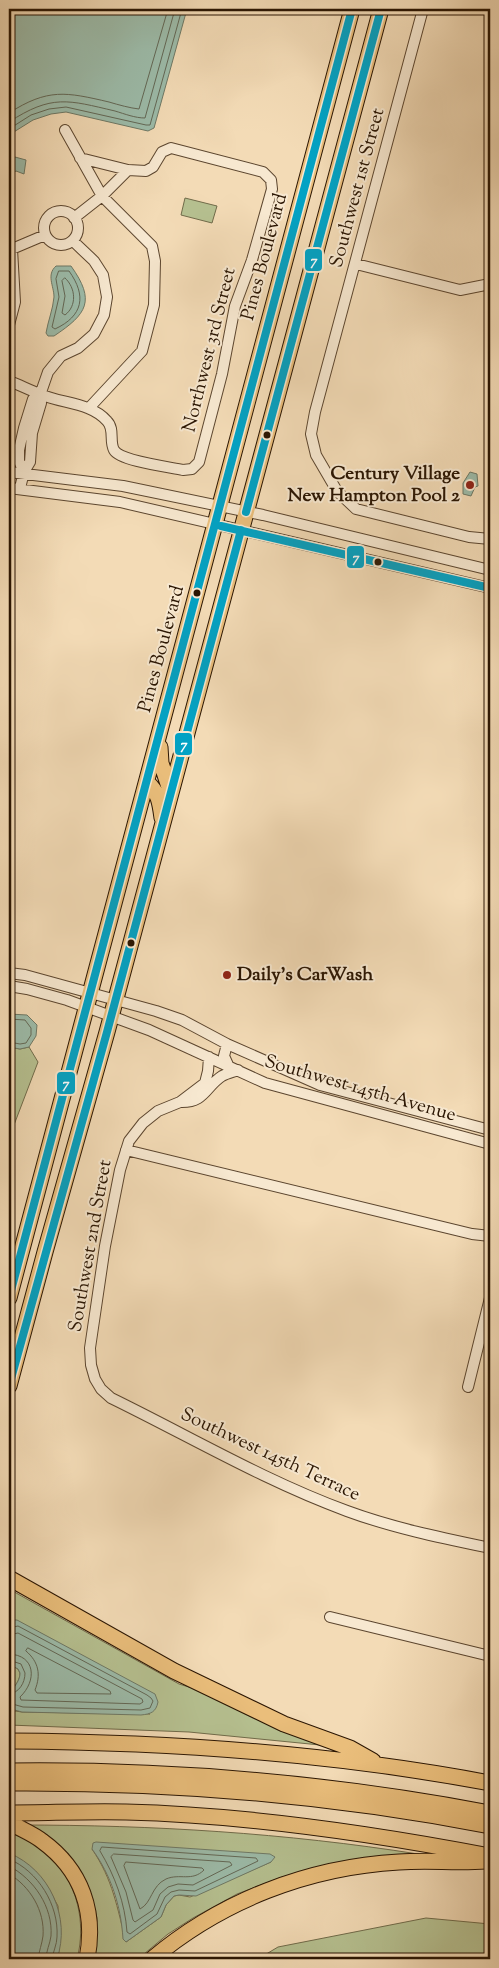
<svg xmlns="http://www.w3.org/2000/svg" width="499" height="1968" viewBox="0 0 499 1968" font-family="'Sorts Mill Goudy',serif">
  <rect width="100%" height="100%" fill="#f3dbb6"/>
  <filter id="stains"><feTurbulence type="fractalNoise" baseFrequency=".004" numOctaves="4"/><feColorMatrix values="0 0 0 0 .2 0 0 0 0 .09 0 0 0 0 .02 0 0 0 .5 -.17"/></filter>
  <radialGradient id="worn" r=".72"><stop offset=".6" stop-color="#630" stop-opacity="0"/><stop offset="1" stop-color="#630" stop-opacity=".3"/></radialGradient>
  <!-- green -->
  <path fill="#b6c191" stroke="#706b4a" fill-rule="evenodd" d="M185,198L217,206L212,223L181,215Z
    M9,1047L20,1049L29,1047L38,1062L9,1138Z
    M9,1589L179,1684L202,1691L320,1745L189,1732L9,1725V1704L15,1711L22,1712L150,1714L10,1627L9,1630Z
    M9,1664L18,1669L20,1673C20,1684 11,1687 9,1698Z
    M19,1825C153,1825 285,1833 418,1854L314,1869L282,1877L237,1894L193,1918L168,1934L138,1959H95L97,1918L91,1895ZM92,1849L271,1862L190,1897L179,1895L174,1896L166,1905L161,1917L126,1942C117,1907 113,1880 92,1849Z
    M9,1833C64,1847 91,1906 77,1959H57L59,1951L58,1906L46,1884L15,1856L9,1853Z
    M426,1918L490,1924V1959H258L278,1947Z"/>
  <!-- water -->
  <path fill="#9cbba9" stroke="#6e7966" d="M9,9H187L154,128L148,131L66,112L51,114L33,120L9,135Z
    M15,157L26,160L24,174L16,171L11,174L9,173V165L13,163Z
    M56,266H71C96,301 87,314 54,336H48L46,333C48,321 53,309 54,297C54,286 46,275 56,266Z
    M470,472L477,474L478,486L475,487L471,496L463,494V483Z
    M9,1014L27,1015L37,1025L36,1036L29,1047L20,1049L9,1047Z
    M13,1620H17L155,1694L158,1702C156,1712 151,1714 141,1715L22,1712L11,1709C2,1693 20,1687 20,1673L18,1669L9,1664V1630Z
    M96,1842L270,1854L275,1857L271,1862L196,1896L179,1895L174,1896L166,1905L161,1917L126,1942L123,1939C121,1906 111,1875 92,1849L93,1843Z
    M9,1853C50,1870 71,1918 57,1959H9Z"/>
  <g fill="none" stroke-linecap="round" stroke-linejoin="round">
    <!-- shore -->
    <path stroke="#636856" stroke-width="1" d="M9,113C48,88 66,92 109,102C119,105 130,108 139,109L168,9
      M9,122C52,94 68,100 115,111C125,114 135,118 145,118L175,9
      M9,129L31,115L49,109L66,107L146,125H150L182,9
      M59,271H69C87,296 83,316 55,329L52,327L59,297L56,279Z
      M65,278C76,288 77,306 65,315L62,313L65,296L62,281Z
      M9,1019L25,1020L31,1028V1035L26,1043L20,1044L9,1042
      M9,1628L18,1626L147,1695L151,1698L153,1701L150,1708L141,1710L23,1707L9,1703
      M9,1635L18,1633L142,1699L143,1702L140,1704L21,1700L20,1697C37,1681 36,1655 9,1654
      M28,1648L110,1691L111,1694L37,1693L35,1690C41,1675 39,1662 26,1651Z
      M9,1660L21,1664L25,1673C25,1683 19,1693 9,1694
      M102,1847L256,1858L258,1861L195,1891L179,1890L171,1892L165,1897L157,1914L130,1934L127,1932C125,1903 115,1876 100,1851Z
      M114,1854L230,1862L232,1865L193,1885L178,1884L168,1887L160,1894L153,1910L135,1922L133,1920L126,1892L111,1857Z
      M9,1859C38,1871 59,1905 57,1937C57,1944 53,1952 52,1959
      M126,1862L202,1868L204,1870C192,1882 180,1873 166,1879C151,1886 152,1903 140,1909L124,1866Z
      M9,1866C34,1879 53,1907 51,1936C50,1944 46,1951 46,1959
      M9,1874C30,1886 45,1911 43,1936C42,1944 39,1951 38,1959"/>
    <!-- minor casing -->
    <g stroke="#5c462f" stroke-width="12">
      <path id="minor" d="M423,9L315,412L311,434L316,455L337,491L356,509L469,537L490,539
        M65,130L102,196L152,246L155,261L154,305L142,351L89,408
        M80,158L128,170
        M44 228a17 17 0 1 1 34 0a17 17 0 1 1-34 0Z
        M356,264L460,290L490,284
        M9,325L15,302L12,249L45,235
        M9,381C20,385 29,390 40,394C62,404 90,402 107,421C115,429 109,441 114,450C120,461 169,467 183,470L192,469L199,462L222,374L235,306L252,260L272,189L271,180L263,172L171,148L162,152L153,167L146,171L128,170L102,196L74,218
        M9,472L123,486L263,515L490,570
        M24,472L19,461V450L24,428L33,399L40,395
        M9,488L120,502L490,588
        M20,488L24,472L30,462L32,433L41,403L40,395L48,372L61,356L78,348L94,334L104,315L107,297L103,275L94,261L73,241
        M9,973L25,975L156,1011L182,1020L227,1044L320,1085L490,1130
        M9,986L27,989L67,1000L149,1030L265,1083L490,1144
        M227,1044L224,1056L229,1067
        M209,1057L208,1071L205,1083L180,1102L158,1111L143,1123L129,1141L120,1170L105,1246L90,1348L91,1365L95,1379L101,1389L111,1398C189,1436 265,1481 347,1511C393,1528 442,1538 490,1548
        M180,1102C205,1103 205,1087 222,1076C227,1073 233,1072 238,1070
        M126,1150L472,1234L490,1236
        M468,1387L490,1298
        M330,1617L490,1656"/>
    </g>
    <!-- highway casing -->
    <g stroke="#2a1502" stroke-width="17">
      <path id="highway" d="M160,747L161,763L171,793
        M147,782C159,793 160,803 162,818
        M9,1298L352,9
        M9,1386L45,1252L107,1032L381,9
        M9,1578L174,1671L284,1724L350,1748L373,1761
        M9,1741C170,1742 331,1753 490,1783
        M9,1771C170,1769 332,1783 490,1813
        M9,1783C169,1782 332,1795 490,1826
        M9,1813C48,1813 87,1811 126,1812C248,1815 370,1833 490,1856
        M9,1822C20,1829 32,1833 42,1841C82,1870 96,1912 87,1959
        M152,1959C221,1901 308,1867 399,1862C428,1860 457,1863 486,1861"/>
    </g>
    <!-- minor -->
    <use href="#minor" stroke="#f7e8d0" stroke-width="10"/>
    <!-- highway -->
    <use href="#highway" stroke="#eabe7b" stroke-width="15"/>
    <!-- bus-1 casing -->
    <g stroke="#f7e8d0" stroke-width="11">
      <path id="bus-1" d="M246,512L381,9
        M221,526L490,588
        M9,1298L352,9
        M9,1386L107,1032L241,530"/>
    </g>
    <!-- bus-1 -->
    <use href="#bus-1" stroke="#02a2c4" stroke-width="8"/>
  </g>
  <!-- markers -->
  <g fill="#2a1502" stroke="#f7e8d0" stroke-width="2">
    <circle cx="267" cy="435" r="4.5"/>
    <circle cx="378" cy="562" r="4.5"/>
    <circle cx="197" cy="593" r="4.5"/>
    <circle cx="131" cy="943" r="4.5"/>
  </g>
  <g fill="#8f2418" stroke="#f7e8d0" stroke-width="2">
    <circle cx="470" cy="485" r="5"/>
    <circle cx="227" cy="975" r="5"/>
  </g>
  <g text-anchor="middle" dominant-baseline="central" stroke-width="4" stroke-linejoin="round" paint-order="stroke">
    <!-- street labels -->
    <g font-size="19" fill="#2a1502" stroke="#f7e8d0">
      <text transform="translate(358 188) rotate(-75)">Southwest 1st Street</text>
      <text transform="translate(265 257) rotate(-75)">Pines Boulevard</text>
      <text transform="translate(210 350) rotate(-76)">Northwest 3rd Street</text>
      <text transform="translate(162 649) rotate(-75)">Pines Boulevard</text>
      <text transform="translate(360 1089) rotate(16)">Southwest 145th Avenue</text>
      <text transform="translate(91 1246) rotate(-80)">Southwest 2nd Street</text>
      <text transform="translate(270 1455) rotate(25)">Southwest 145th Terrace</text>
    </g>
    <!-- poi labels -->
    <g font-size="19" font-weight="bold" fill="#2a1502" stroke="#f7e8d0" text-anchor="end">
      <text x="460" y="474">Century Village<tspan x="460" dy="22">New Hampton Pool 2</tspan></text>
      <text x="237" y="975" text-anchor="start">Daily's CarWash</text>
    </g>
  </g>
  <g stroke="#f7e8d0" stroke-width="2">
    <rect x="304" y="248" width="19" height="24" rx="5" fill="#02a2c4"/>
    <rect x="346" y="545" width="19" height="24" rx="5" fill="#02a2c4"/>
    <rect x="174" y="732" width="19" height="24" rx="5" fill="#02a2c4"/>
    <rect x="56" y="1071" width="20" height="24" rx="5" fill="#02a2c4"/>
  </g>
  <g font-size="14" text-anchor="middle" font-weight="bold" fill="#fff">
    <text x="314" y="265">7</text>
    <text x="356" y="562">7</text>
    <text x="184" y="749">7</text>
    <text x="66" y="1088">7</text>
  </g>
  <!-- margin -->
  <rect width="499" height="1968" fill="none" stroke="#f3dbb6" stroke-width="30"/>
  <rect x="10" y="10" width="479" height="1948" fill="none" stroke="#2a1502" stroke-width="2.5"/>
  <rect x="15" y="15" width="469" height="1938" fill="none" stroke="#2a1502"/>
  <rect width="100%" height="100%" filter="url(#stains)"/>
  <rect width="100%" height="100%" fill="url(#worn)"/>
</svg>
